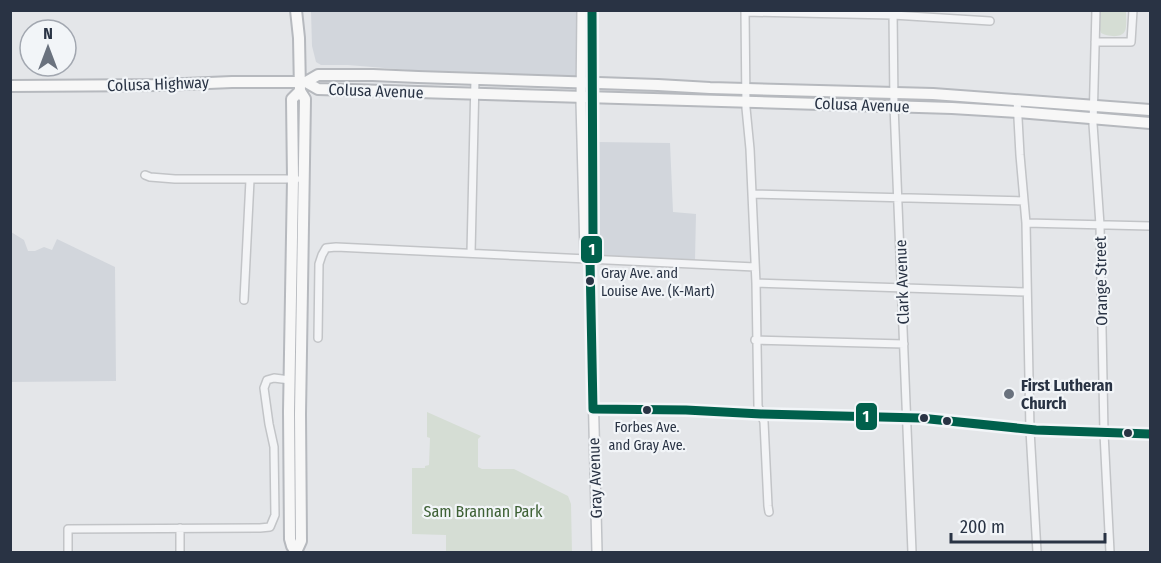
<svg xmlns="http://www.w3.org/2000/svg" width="1161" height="563" viewBox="0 0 1161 563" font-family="'Fira Sans Condensed',sans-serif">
  <rect width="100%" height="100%" fill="#e4e6e9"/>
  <!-- built -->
  <path fill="#d2d6dc" d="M311,11H578L577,77L409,70L348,65H321L316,62L312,46Z
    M598,142L670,143L673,212L696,214L695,260L604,257L600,254L598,251Z
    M11,232L24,240L28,251H35L44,247L52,250L57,239L115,267L116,381L11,382Z"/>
  <!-- green -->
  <path fill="#d5ddd4" d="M1100,11H1126C1126,16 1127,27 1125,31C1121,39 1107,36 1101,33L1100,30Z
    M427,412L481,436L478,439V467L482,469H514L568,496L571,504L572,552H446V535L412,534V468H425V466L429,465L430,438L427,437Z"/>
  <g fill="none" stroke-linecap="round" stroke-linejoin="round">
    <!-- minor casing -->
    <g stroke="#c2c4c7" stroke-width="10">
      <path id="minor" d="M745,10L746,108L750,149L756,283L758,406L764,422L768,506L769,512
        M893,10L894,106L912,552
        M1096,10L1093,124L1100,225L1104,433L1110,552
        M745,12L893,15L990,21
        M1095,42H1131L1133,10
        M1017,100L1020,155L1026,223L1030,430L1037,552
        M145,175L150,177L175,179H296
        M752,194L1024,201
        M1026,223L1150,226
        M471,253L475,79
        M756,283L1027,292
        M244,300L250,180
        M318,338L319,264L322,255L326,248L336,247L755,267
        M755,340L904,344
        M593,409L686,410L761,414L920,418L1036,430L1150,434
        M68,552V529L260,528L270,527L275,515L274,447L269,424L264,388L267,380L274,378L290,380
        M180,552V528"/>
    </g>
    <!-- major casing -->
    <g stroke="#c0c3c7" stroke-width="12">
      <path id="major" d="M582,10L581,102L585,252L590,260
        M592,10C593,77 593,143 592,209C591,226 596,244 590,260L597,552"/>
    </g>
    <!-- highway casing -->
    <g stroke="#b6b9be" stroke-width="14">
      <path id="highway" d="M306,82L318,75H373L418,77L658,85L710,88L933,94L1150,110
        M306,82L318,89L952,108L1018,112L1150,123
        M10,86L161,85L232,82H306
        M296,552L301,541L300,414L305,99L300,91L299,38L296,10
        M296,552L292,546L290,539L289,411L293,179L292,99L300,91"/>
    </g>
    <!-- minor -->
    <use href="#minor" stroke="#f3f4f6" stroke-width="7"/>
    <!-- major -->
    <use href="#major" stroke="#f7f7f7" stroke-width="9"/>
    <!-- highway -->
    <use href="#highway" stroke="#f7f7f7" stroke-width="10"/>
    <!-- bus-1 casing -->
    <g stroke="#f2f5f8" stroke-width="14">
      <path id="bus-1" d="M592,10L593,241L590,260L593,409L686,410L761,414L920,418L1036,430L1150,434"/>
    </g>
    <!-- bus-1 -->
    <use href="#bus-1" stroke="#00604c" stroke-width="9"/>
  </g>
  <!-- markers -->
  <g fill="#293344" stroke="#f2f5f8" stroke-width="2">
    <circle cx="590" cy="281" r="5"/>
    <circle cx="647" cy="410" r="5"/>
    <circle cx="924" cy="418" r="5"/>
    <circle cx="947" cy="421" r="5"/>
    <circle cx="1128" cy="433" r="5"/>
  </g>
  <circle fill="#6a727e" stroke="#f2f5f8" stroke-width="2" cx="1009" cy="394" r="6"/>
  <g text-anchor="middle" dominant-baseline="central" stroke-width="4.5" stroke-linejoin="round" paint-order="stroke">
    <!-- bus labels -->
    <g font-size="14" fill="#293344" stroke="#f2f5f8" text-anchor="start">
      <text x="601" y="273">Gray Ave. and<tspan x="601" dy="18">Louise Ave. (K-Mart)</tspan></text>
      <text x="647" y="427" text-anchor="middle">Forbes Ave.<tspan x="647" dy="18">and Gray Ave.</tspan></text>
    </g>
    <!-- street labels -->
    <g font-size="16" fill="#293344" stroke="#f2f5f8">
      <text transform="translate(158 84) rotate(-2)">Colusa Highway</text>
      <text transform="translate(376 91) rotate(2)">Colusa Avenue</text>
      <text transform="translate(862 105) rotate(2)">Colusa Avenue</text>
      <text transform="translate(1101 281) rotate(-91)">Orange Street</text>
      <text transform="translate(902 282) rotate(-92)">Clark Avenue</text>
      <text transform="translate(595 478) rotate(-92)">Gray Avenue</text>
    </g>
    <!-- poi labels -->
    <g font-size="16" font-weight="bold" fill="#293344" stroke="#f2f5f8" text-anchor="start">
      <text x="1021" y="385">First Lutheran<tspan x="1021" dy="18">Church</tspan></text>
    </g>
    <!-- park labels -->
    <g font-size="16" fill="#3e6135" stroke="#f2f5f8">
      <text x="483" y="511">Sam Brannan Park</text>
    </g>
  </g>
  <g stroke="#f2f5f8" stroke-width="2">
    <rect x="580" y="235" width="23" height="29" rx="6" fill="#00604c"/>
    <rect x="855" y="402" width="23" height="29" rx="6" fill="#00604c"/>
  </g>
  <g font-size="16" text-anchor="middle" font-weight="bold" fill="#fff">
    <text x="592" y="255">1</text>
    <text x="866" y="422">1</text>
  </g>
  <!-- border -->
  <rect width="1161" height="563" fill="none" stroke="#293344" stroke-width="24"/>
  <!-- north arrow -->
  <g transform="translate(48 48)"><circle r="28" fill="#f2f5f8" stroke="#a2a7b0" stroke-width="1.5"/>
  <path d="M0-4.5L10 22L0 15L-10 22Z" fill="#6a727e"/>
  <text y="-9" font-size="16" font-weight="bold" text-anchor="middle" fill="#293344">N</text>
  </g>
  <!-- scale -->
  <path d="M951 533v9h154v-9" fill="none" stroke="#293344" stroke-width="3"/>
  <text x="960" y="533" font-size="18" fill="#293344" stroke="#f2f5f8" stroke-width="4.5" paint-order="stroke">200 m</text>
</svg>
